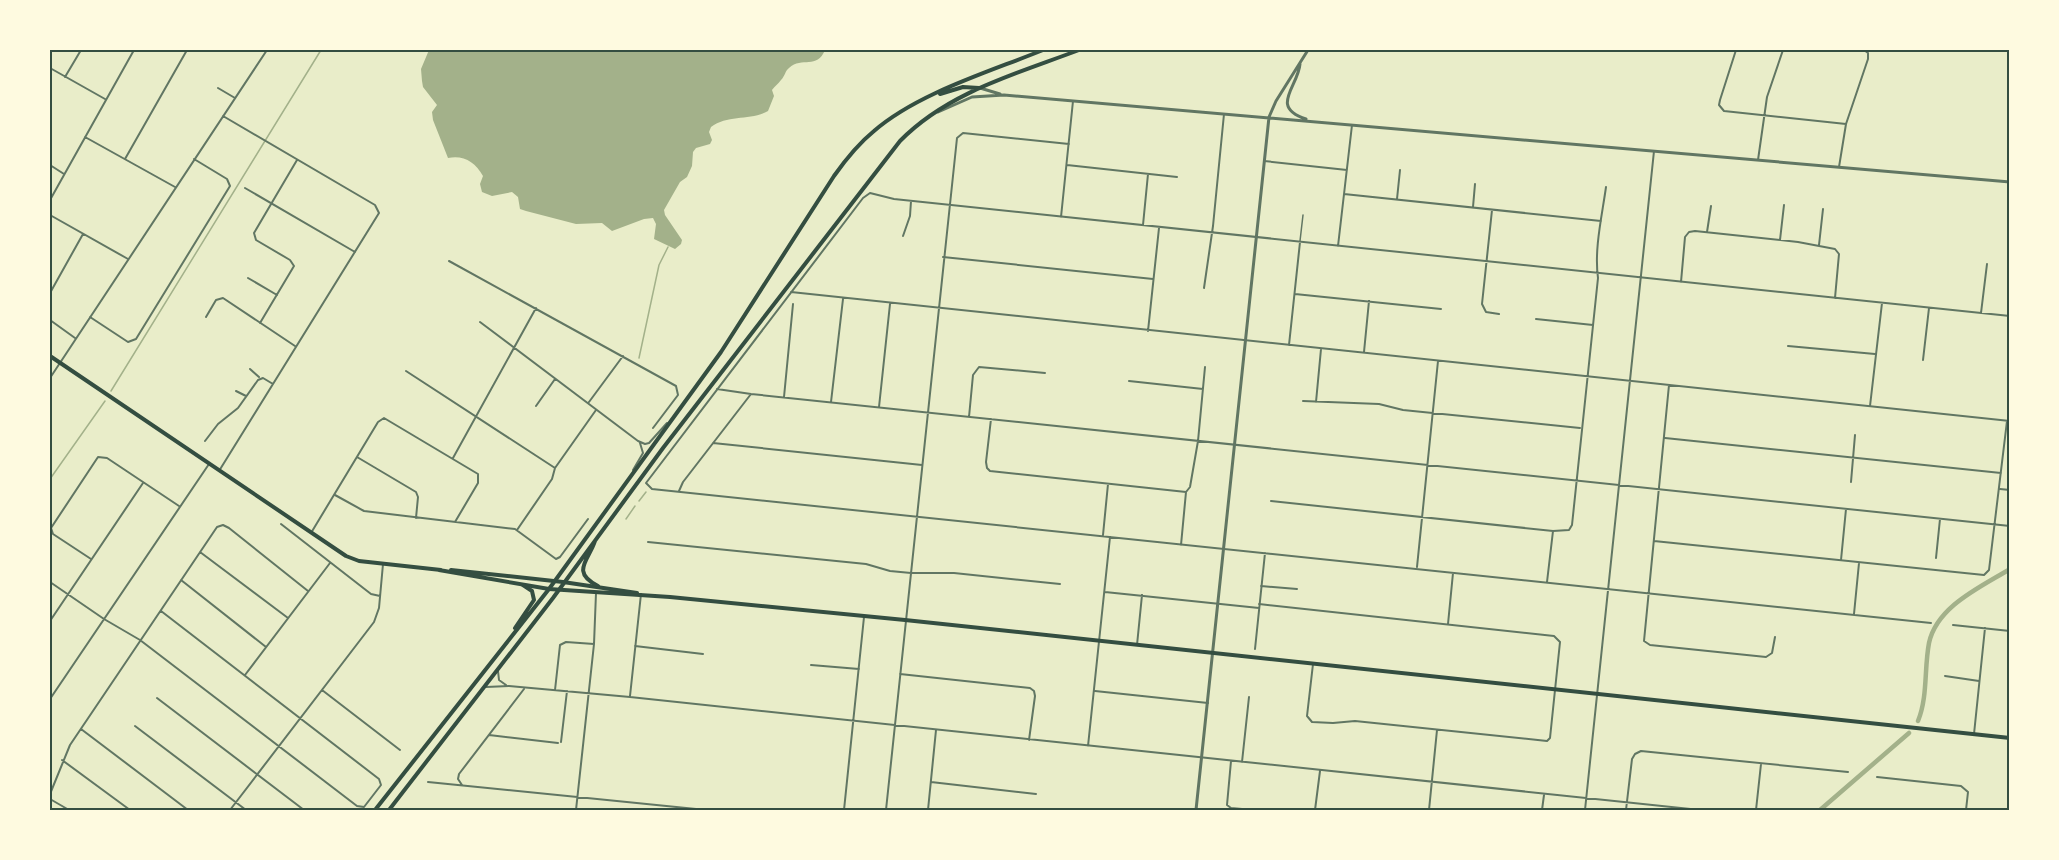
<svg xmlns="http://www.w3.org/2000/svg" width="2059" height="860" viewBox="0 0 2059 860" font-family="'PT Sans Narrow',sans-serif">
  <rect width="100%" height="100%" fill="#e9edc9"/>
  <!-- water -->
  <path fill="#a3b18a" d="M429,50H825C817,70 802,56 789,68C785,71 785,76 781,80C778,84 775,86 772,90L774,96L768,111C750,121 728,114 711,127L709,132L712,140L710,144L696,148L693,152L692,166L687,177L680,182L664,210L665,215L682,240L681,244L675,249L654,239L656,224L653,218L644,219L612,231L602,223L576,224L526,211L520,209L518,197L512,192L492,196L482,192L480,184L483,176C475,162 464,155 448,158L433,120L432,112L437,105L423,87L422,81L421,69Z"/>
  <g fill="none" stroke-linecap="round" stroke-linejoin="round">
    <!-- stream -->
    <path stroke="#a3b18a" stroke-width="1.5" d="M639,358L659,265L668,247
      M111,391L321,50
      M50,479L105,401
      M639,501L646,492
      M626,519L635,506"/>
    <!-- canal -->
    <path stroke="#a3b18a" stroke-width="4.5" d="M1918,721C1928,696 1924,669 1929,643C1937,606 1981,587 2010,569
      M1820,810L1909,733"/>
    <!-- service -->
    <path stroke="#617663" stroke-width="1.5" d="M1300,241L1303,215"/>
    <!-- minor -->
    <path stroke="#617663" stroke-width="2" d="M1736,50L1720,100L1719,105L1724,111L1846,124
      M50,68L105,99
      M65,77L81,50
      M218,88L235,98
      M85,137L175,187
      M125,159L187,50
      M1758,160L1767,97L1783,50
      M1264,161L1347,170
      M50,165L64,174
      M1067,165L1177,177
      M1839,167L1846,124L1868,59V53L1864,50
      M245,188L355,252
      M1344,194L1601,221
      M1397,199L1400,170
      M50,200L134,50
      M1473,207L1475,184
      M1492,210L1482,304L1486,312L1499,314
      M50,215L128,259
      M1061,217L1073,101
      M1143,225L1148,174
      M1707,232L1711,206
      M903,236L910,216L911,201
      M1780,240L1784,205
      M1819,245L1823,209
      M1338,246L1352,125
      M943,257L1153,279
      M449,261L676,386L678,395L653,428
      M248,278L277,295
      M1681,282L1685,237L1689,232L1695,231L1798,242L1835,249L1839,254L1835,298
      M1204,288L1213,226L1224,114
      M791,292L2010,421
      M50,293L83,234
      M1295,294L1441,309
      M1981,313L1987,264
      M90,317L128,342L136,339L230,186L227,179L194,159
      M206,317L216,300L223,298L295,346
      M1536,319L1593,325
      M50,320L75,338
      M480,322L638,441L645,444L649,443L667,423
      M260,323L294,266L290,260L256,240L254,233L297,160
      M1148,331L1159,228
      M1289,345L1300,242
      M1788,346L1875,354
      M1364,352L1369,301
      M1923,360L1929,308
      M250,369L259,377
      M406,371L555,468
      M50,378L267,50
      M1129,381L1203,389
      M1669,385L1644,641L1650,645L1766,657L1772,653L1775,637
      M717,389L751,394L2010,526
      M236,391L246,396
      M784,397L793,304
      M1303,401L1379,404L1403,410L1580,428
      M589,402L623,356
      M831,402L843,299
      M1316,402L1321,349
      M536,406L555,379
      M1870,406L1882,303
      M879,407L890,304
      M969,417L973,375L979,367L1045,373
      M991,419L986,462L987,468L990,471L1186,492
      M1665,438L2001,473
      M205,441L218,424L238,408L258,380L263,378L273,384
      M713,443L922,465
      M357,457L416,492L418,497L416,518
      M453,458L536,308
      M633,470L643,453L640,443
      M219,471L379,213L375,205L223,116
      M1851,482L1855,435
      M2000,489L2010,490
      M679,491L683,482L751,394
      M335,495L364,511L515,529L556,559L560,557L588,519
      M1271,501L1553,531L1569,530L1572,525L1598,278C1594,249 1602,216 1606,187
      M281,524L371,594L380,596
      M517,530L552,479L555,468L596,410
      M311,533L378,422L384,418L478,474V483L455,522
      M1103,535L1108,484
      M1654,541L1984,575L1989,570L2007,421
      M648,542L866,564L890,571L911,573H954L1060,584
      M1181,545L1186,492L1190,487L1198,441L1205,367
      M200,552L288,618
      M1936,558L1940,519
      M91,559L53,534L51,528L98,457L107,458L179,506
      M1841,560L1846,509
      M1417,567L1438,361
      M181,580L266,647
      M50,582L104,619L140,640L357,806L364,807L381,785L379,779L161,611
      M1547,582L1553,531
      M1261,586L1297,589
      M1105,592L1259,608
      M1259,604L1554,636L1560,642L1550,738L1547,741L1355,721L1333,723L1312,722L1307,716L1313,664
      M1854,614L1859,563
      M50,621L143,483
      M1931,623L652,489L646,483L863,198L870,193L894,199L2010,316
      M1448,624L1453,573
      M1953,625L2010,631
      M1137,645L1142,595
      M635,646L703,654
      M1255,649L1265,553
      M811,665L859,669
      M498,671L499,680L506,685
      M900,674L1030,688L1034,691L1035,696L1029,740
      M245,675L330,563
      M1945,676L1979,681
      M486,687L509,686L630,697L1700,810
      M322,690L400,750
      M555,690L560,645L566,642L594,644
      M1095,691L1208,703
      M630,696L641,594
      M157,698L304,810
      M50,699L209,464
      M135,726L246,810
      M81,729L188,810
      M1974,734L1985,628
      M489,735L558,743
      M561,742L567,691
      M1088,746L1110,537
      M62,760L130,810
      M1231,761L1227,805L1231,808L1253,810
      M1242,762L1249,697
      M1877,777L1961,786L1968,792L1966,810
      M428,782L706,810
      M931,782L1036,794
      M462,785L458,779L459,774L524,689
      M50,794L70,745L217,527L223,525L229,528L308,591
      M50,799L69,810
      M230,810L374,622L379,608L383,564
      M576,810L594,644L596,593
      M844,810L864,617
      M886,810L957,138L963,133L1069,144
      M928,810L936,730
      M1315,810L1320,771
      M1429,810L1437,730
      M1542,810L1544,795
      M1585,810L1654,151
      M1626,810L1632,759L1635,754L1641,751L1848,772
      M1756,810L1761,764"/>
    <!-- tertiary -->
    <path stroke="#617663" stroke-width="3" d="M1300,64C1298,87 1269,107 1306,119
      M980,88L1000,94
      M938,112L972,97L1004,95L2010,182
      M1196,810L1269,117L1276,101L1308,50"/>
    <!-- secondary -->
    <path stroke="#344e41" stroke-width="4" d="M50,356L346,556L359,561L441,570
      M439,570L549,589L670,597L905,620L2010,738
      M451,570L563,582L637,593"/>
    <!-- primary -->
    <path stroke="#344e41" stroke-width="4" d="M940,94L963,87L979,88
      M595,541C589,560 570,572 598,586
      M515,628L534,600L532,591L523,585
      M375,810L549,589L721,352L834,176C846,159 858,144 874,131C918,93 989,72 1043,50
      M389,810L553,598L663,448L900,141C948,92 1016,74 1079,50"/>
  </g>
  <!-- border -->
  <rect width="2059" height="860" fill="none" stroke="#fefae0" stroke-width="102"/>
  <rect x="51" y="51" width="1957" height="758" fill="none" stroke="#344e41" stroke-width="2"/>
</svg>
